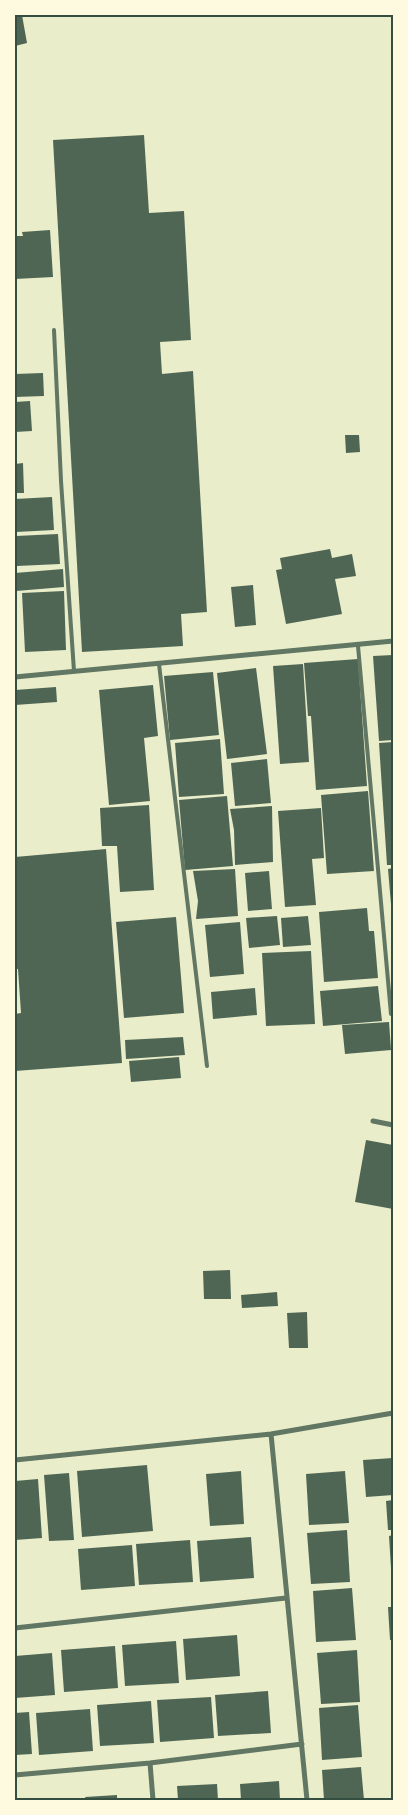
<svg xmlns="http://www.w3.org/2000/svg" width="408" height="1815" viewBox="0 0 408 1815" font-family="'Space Grotesk',sans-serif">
  <rect width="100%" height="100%" fill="#e9edc9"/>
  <!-- building -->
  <path fill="#4f6655" d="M15,15H22L27,43L15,46Z
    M144,135L149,213L184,211L191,340L160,342L162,374L193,371L207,612L181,614L183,646L82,652L53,140Z
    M50,230L53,277L15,279V236H23L22,232Z
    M43,373L44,396L15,397V374Z
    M30,401L32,431L15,432V402Z
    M345,435H359L360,452L346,453Z
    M23,463L24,493H15V464Z
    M52,497L54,530L16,532L15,499Z
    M58,534L60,564L17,566L16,536Z
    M330,549L332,558L352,554L356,576L335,579L342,614L286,624L276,570L282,569L280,558Z
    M63,569L64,587L16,591L15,573Z
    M253,585L256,625L235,627L231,587Z
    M64,591L66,650L25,652L22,593Z
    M393,655V740L379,741L373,656Z
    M358,659L367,786L316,790L311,716H308L304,663Z
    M303,664L309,762L280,764L273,666Z
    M256,668L267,754L227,759L217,673Z
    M213,672L219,735L170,740L164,676Z
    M153,685L158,736L144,738L150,801L109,805L99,690Z
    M56,687L57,702L15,705V690Z
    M220,739L224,794L179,797L175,743Z
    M393,742V865H387L379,743Z
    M267,759L271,803L235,806L231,763Z
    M368,791L374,871L327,874L321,795Z
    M227,796L233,866L185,870L179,800Z
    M149,805L154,890L120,892L117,846H102L100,808Z
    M272,806L273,862L235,865L234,830L230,809Z
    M321,808L324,858L312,859L316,905L285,907L278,811Z
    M106,849L122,1063L15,1071V1014L21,1013L18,969H15V857Z
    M393,868V916H392L388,869Z
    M235,869L238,916L196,919L198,901L193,871Z
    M269,871L272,909L248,911L245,873Z
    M367,908L369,931H374L378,978L324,982L319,912Z
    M277,916L280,945L249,948L246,918Z
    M308,916L311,945L283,947L281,918Z
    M176,917L184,1013L124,1018L116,922Z
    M240,922L244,974L210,977L205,925Z
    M311,951L315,1024L266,1026L262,953Z
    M378,986L382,1021L323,1026L320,991Z
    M255,988L257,1015L213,1019L211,992Z
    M389,1022L391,1050L345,1054L342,1025Z
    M183,1037L185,1055L126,1059L125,1040Z
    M179,1057L181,1078L131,1082L129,1061Z
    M366,1140L393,1145V1209L355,1202Z
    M230,1270L231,1299H204L203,1271Z
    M277,1292L278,1306L242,1308L241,1295Z
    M307,1312L308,1348H289L287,1313Z
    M393,1458V1495L366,1497L363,1460Z
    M147,1465L153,1531L82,1537L77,1471Z
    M241,1471L244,1524L210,1526L206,1474Z
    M345,1471L349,1523L309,1525L306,1474Z
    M69,1473L74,1540L49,1541L44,1475Z
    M38,1479L42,1538L15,1540V1481Z
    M393,1500V1530H388L386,1501Z
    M347,1530L350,1582L311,1584L307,1533Z
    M393,1535V1568H391L389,1536Z
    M251,1537L254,1578L200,1582L197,1541Z
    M190,1540L193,1582L139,1585L136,1544Z
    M132,1545L135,1586L81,1590L78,1549Z
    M352,1588L356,1640L316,1642L313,1591Z
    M388,1607H393V1640H390Z
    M237,1635L240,1676L186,1680L183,1639Z
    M176,1641L179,1683L125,1686L122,1645Z
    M115,1646L118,1688L64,1692L61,1650Z
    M357,1650L360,1702L321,1704L317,1653Z
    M52,1653L55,1695L15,1698V1656Z
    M268,1691L271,1733L218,1736L215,1695Z
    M211,1697L214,1738L160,1742L157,1700Z
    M151,1701L154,1743L100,1746L97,1705Z
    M358,1705L362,1757L322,1760L319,1708Z
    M90,1709L93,1751L39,1755L36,1713Z
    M29,1712L32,1754L15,1755V1713Z
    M361,1767L364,1800H324L322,1770Z
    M279,1781L280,1800H241L240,1784Z
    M217,1784L218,1800H178L177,1786Z
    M117,1795V1800H86L85,1797Z"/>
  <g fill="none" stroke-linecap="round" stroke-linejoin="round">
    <!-- service -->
    <path stroke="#617663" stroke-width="4" d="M54,330L61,481L74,671
      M358,646L391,1014
      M159,664L207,1066"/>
    <!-- minor -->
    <path stroke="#617663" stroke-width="5" d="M15,677L393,641
      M373,1121L393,1125
      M271,1434L307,1800
      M15,1460L271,1434L393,1413
      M15,1628L286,1598
      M150,1763L153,1800
      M15,1775L150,1763L302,1744"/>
  </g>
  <!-- border -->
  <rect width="408" height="1815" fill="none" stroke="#fefae0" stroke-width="32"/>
  <rect x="16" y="16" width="376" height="1783" fill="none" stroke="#344e41" stroke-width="2"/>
</svg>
